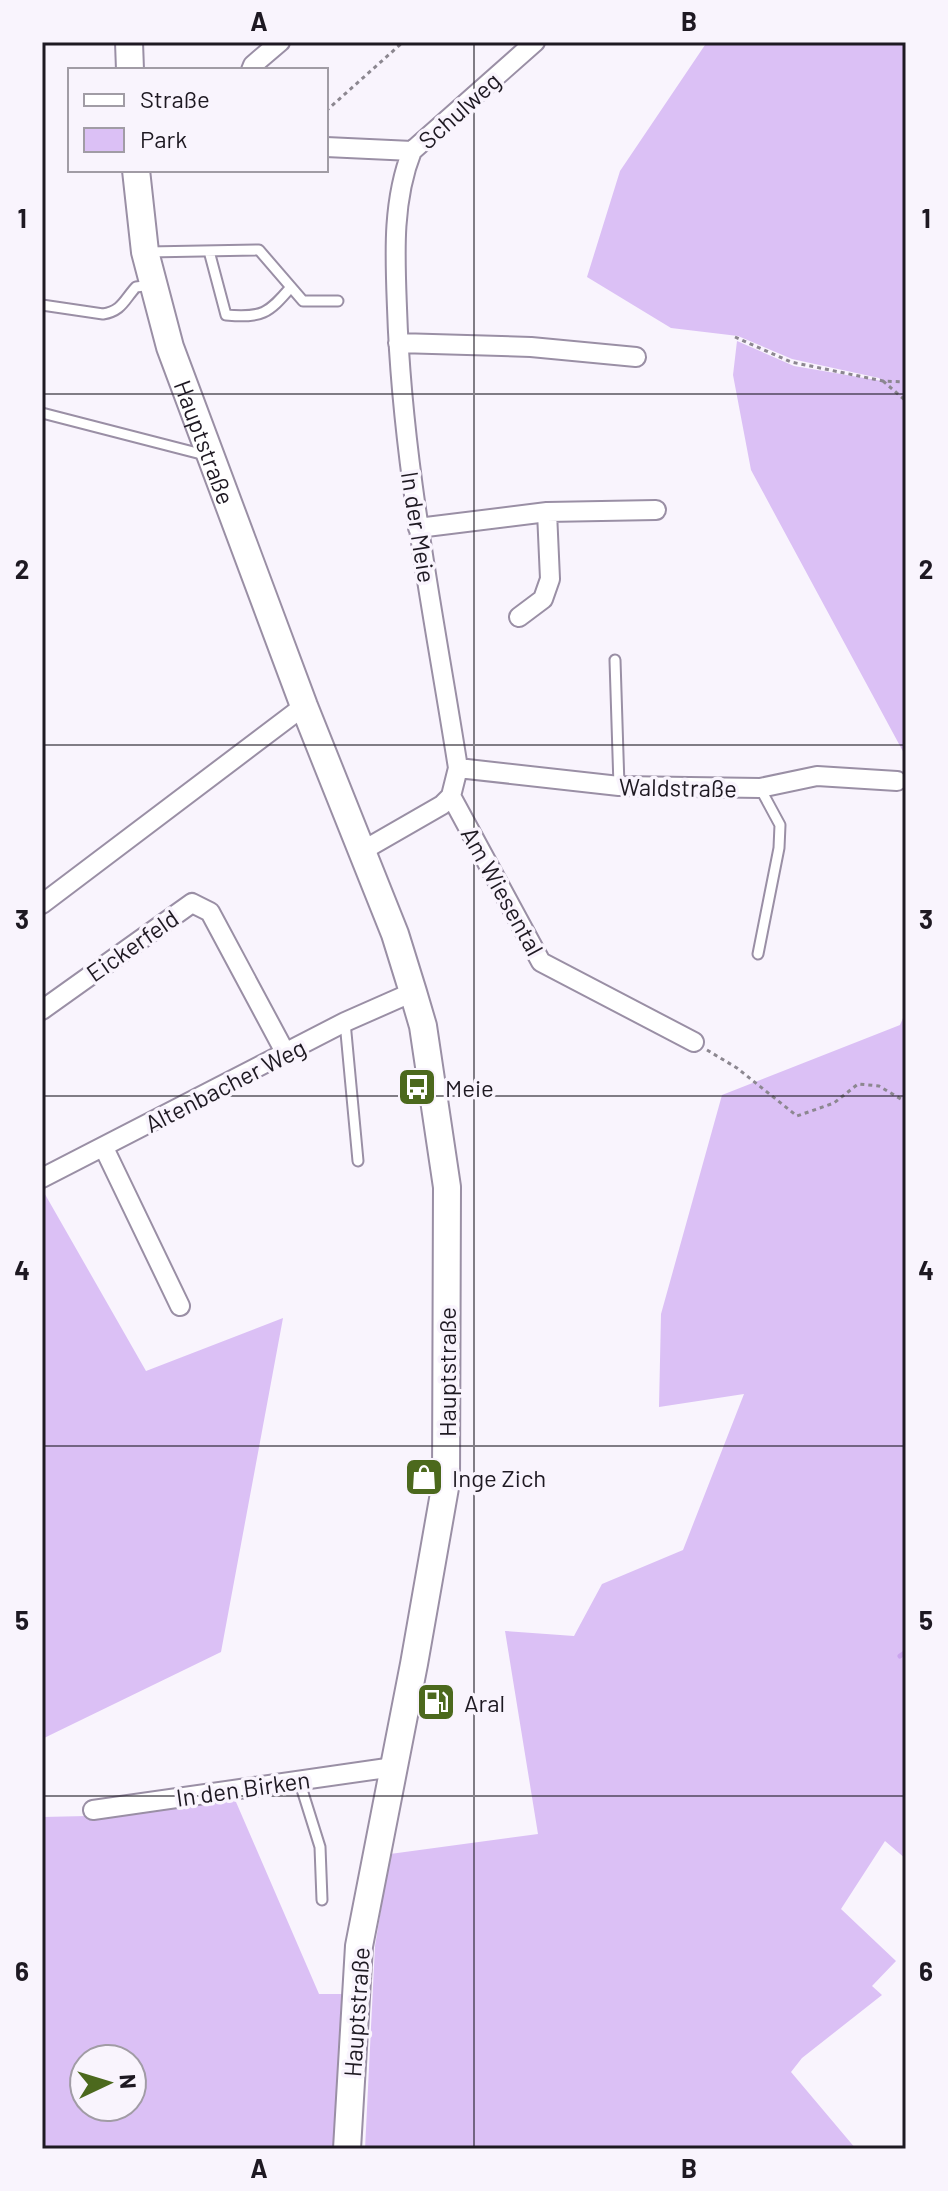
<svg xmlns="http://www.w3.org/2000/svg" width="948" height="2191" viewBox="0 0 948 2191" font-family="Barlow,sans-serif">
  <rect width="100%" height="100%" fill="#f9f4fd"/>
  <!-- green -->
  <path fill="#dbc0f5" fill-rule="evenodd" d="M707,42H906V757L751,470L733,375L737,341L794,366L882,381L879,378L792,359L738,336L671,328L587,277L620,171Z
    M906,1011V1859L885,1841L841,1909L896,1961L872,1986L882,1995L802,2058L791,2072L856,2149H365L375,1946L390,1854L538,1834L505,1631L574,1636L602,1584L683,1550L744,1394L659,1407L661,1314L722,1095L900,1025Z
    M42,1189L146,1371L283,1318L221,1652L42,1739Z
    M233,1795L319,1994H344L335,2149H42V1817L87,1816ZM84,2059H132V2107H84Z"/>
  <g fill="none" stroke-linecap="round" stroke-linejoin="round">
    <!-- stream -->
    <path stroke="#cba4ee" stroke-width="5" d="M900,1656L906,1652"/>
    <!-- lane casing -->
    <g stroke="#9a8fa5" stroke-width="13">
      <path id="lane" d="M209,251L226,315C262,318 268,314 291,287
        M148,252L259,250L303,301H338
        M42,305L103,314C122,311 124,300 136,287L152,285
        M42,413L205,455
        M615,660L619,786
        M758,954L779,848L780,825L760,788
        M345,1022L358,1161
        M299,1780L320,1847L322,1900"/>
    </g>
    <!-- street casing -->
    <g stroke="#9a8fa5" stroke-width="22">
      <path id="street" d="M251,70L253,65L280,42
        M326,147L412,151L535,42
        M398,343L531,347L636,357
        M547,512L656,510
        M418,528L547,512L550,579L543,599L519,617
        M458,768L619,786L760,788L817,776L897,781
        M451,796L541,962L694,1042
        M362,851L442,805L451,796L458,768C434,615 402,463 397,308C395,256 392,201 412,151
        M42,904L304,706
        M42,1010L192,903L210,912L286,1054
        M104,1148L180,1306
        M42,1178L345,1022L413,992
        M93,1810L394,1767"/>
    </g>
    <!-- secondary casing -->
    <g stroke="#9a8fa5" stroke-width="30">
      <g id="secondary">
        <path d="M129,42L130,70"/>
        <path id="s1" d="M136,170L145,252L170,347L304,706L395,934L413,992L423,1026L447,1187L446,1482L414,1664L359,1946L347,2149"/>
      </g>
    </g>
    <!-- path -->
    <path stroke="#8c8790" stroke-width="3" stroke-dasharray="4 4" stroke-linecap="butt" d="M326,111L403,42
      M735,337L791,362L883,381L906,382
      M883,381L906,401
      M707,1050L737,1068L797,1116L834,1103L858,1084L879,1086L906,1102"/>
    <!-- lane -->
    <use href="#lane" stroke="#fff" stroke-width="9"/>
    <!-- street -->
    <use href="#street" stroke="#fff" stroke-width="18"/>
    <!-- secondary -->
    <use href="#secondary" stroke="#fff" stroke-width="26"/>
  </g>
  <!-- grid -->
  <path fill="none" stroke="#1e1922" stroke-width="2" stroke-opacity="0.55" d="M474,42V2149M42,394H906M42,745H906M42,1096H906M42,1446H906M42,1796H906"/>
  <!-- icons -->
  <defs>
    <g id="bus-square" transform="scale(2)"><rect x="-9" y="-9" width="18" height="18" rx="4" fill="#4c691d" stroke="#f9f4fd"/><path d="M-5-6H5V4H4V6H2V4H-2V6H-4V4H-5ZM-3.5-4V0h7V-4ZM-3.5 1.2v1.5H-2V1.2ZM2 1.2v1.5H3.5V1.2Z" fill="#fff"/></g>
    <g id="shop-square" transform="scale(2)"><rect x="-9" y="-9" width="18" height="18" rx="4" fill="#4c691d" stroke="#f9f4fd"/><path d="M-5-2.5h2.3a2.7 3.5 0 0 1 5.4 0H5L5.5 6h-11ZM-1.5-2.5h3a1.5 2.3 0 0 0-3 0Z" fill="#fff"/></g>
    <g id="fuel-square" transform="scale(2)"><rect x="-9" y="-9" width="18" height="18" rx="4" fill="#4c691d" stroke="#f9f4fd"/><path d="M-5.5-6h7V0h2V4h1.3V-2.5L3-4.5l.8-.8L6-3V5H2.5V1h-1V6h-7ZM-4.2-4.7v3.2H.2V-4.7Z" fill="#fff"/></g>
  </defs>
  <g fill-rule="evenodd">
    <use href="#bus-square" x="417" y="1087"/>
    <use href="#shop-square" x="424" y="1477"/>
    <use href="#fuel-square" x="436" y="1702"/>
  </g>
  <g text-anchor="middle" dominant-baseline="central" stroke-width="7" stroke-linejoin="round" paint-order="stroke">
    <!-- street labels -->
    <g font-size="24" fill="#1e1922" stroke="#f9f4fd">
      <text transform="translate(459 110) rotate(-42)">Schulweg</text>
      <text stroke="none"><textPath href="#s1" startOffset="282">Hauptstraße</textPath></text>
      <text transform="translate(419 527) rotate(81)">In der Meie</text>
      <text transform="translate(678 787) rotate(1)">Waldstraße</text>
      <text transform="translate(503 891) rotate(61)">Am Wiesental</text>
      <text transform="translate(132 945) rotate(-35)">Eickerfeld</text>
      <text transform="translate(225 1085) rotate(-27)">Altenbacher Weg</text>
      <text transform="translate(446 1372) rotate(-90)">Hauptstraße</text>
      <text transform="translate(243 1788) rotate(-8)">In den Birken</text>
      <text transform="translate(356 2012) rotate(-86)">Hauptstraße</text>
    </g>
    <!-- poi labels -->
    <g font-size="24" fill="#1e1922" stroke="#f9f4fd" text-anchor="start">
      <text x="445" y="1087">Meie</text>
      <text x="452" y="1477">Inge Zich</text>
      <text x="464" y="1702">Aral</text>
    </g>
  </g>
  <!-- border -->
  <rect width="948" height="2191" fill="none" stroke="#f9f4fd" stroke-width="88"/>
  <!-- legend -->
  <rect x="68" y="68" width="260" height="104" fill="#f9f4fd" stroke="#a19ca5" stroke-width="2"/>
  <rect x="84" y="94" width="40" height="12" fill="#ffffff" stroke="#a19ca5" stroke-width="2"/>
  <text x="140" y="108" font-size="24" fill="#1e1922">Straße</text>
  <rect x="84" y="128" width="40" height="24" fill="#dbc0f5" stroke="#a19ca5" stroke-width="2"/>
  <text x="140" y="148" font-size="24" fill="#1e1922">Park</text>
  <!-- north arrow -->
  <g transform="translate(108 2083) rotate(86)"><circle r="38" fill="#f9f4fd" stroke="#a19ca5" stroke-width="2"/>
  <path d="M0-6L14 30L0 20L-14 30Z" fill="#4c691d"/>
  <text y="-12" font-size="22" font-weight="bold" text-anchor="middle" fill="#1e1922">N</text>
  </g>
  <rect x="44" y="44" width="860" height="2103" fill="none" stroke="#1e1922" stroke-width="3"/>
  <g font-size="26" text-anchor="middle" font-weight="bold" fill="#1e1922">
    <text x="259" y="31">A</text>
    <text x="689" y="31">B</text>
    <text x="22" y="228">1</text>
    <text x="926" y="228">1</text>
    <text x="22" y="579">2</text>
    <text x="926" y="579">2</text>
    <text x="22" y="929">3</text>
    <text x="926" y="929">3</text>
    <text x="22" y="1280">4</text>
    <text x="926" y="1280">4</text>
    <text x="22" y="1630">5</text>
    <text x="926" y="1630">5</text>
    <text x="22" y="1981">6</text>
    <text x="926" y="1981">6</text>
    <text x="259" y="2178">A</text>
    <text x="689" y="2178">B</text>
  </g>
</svg>
